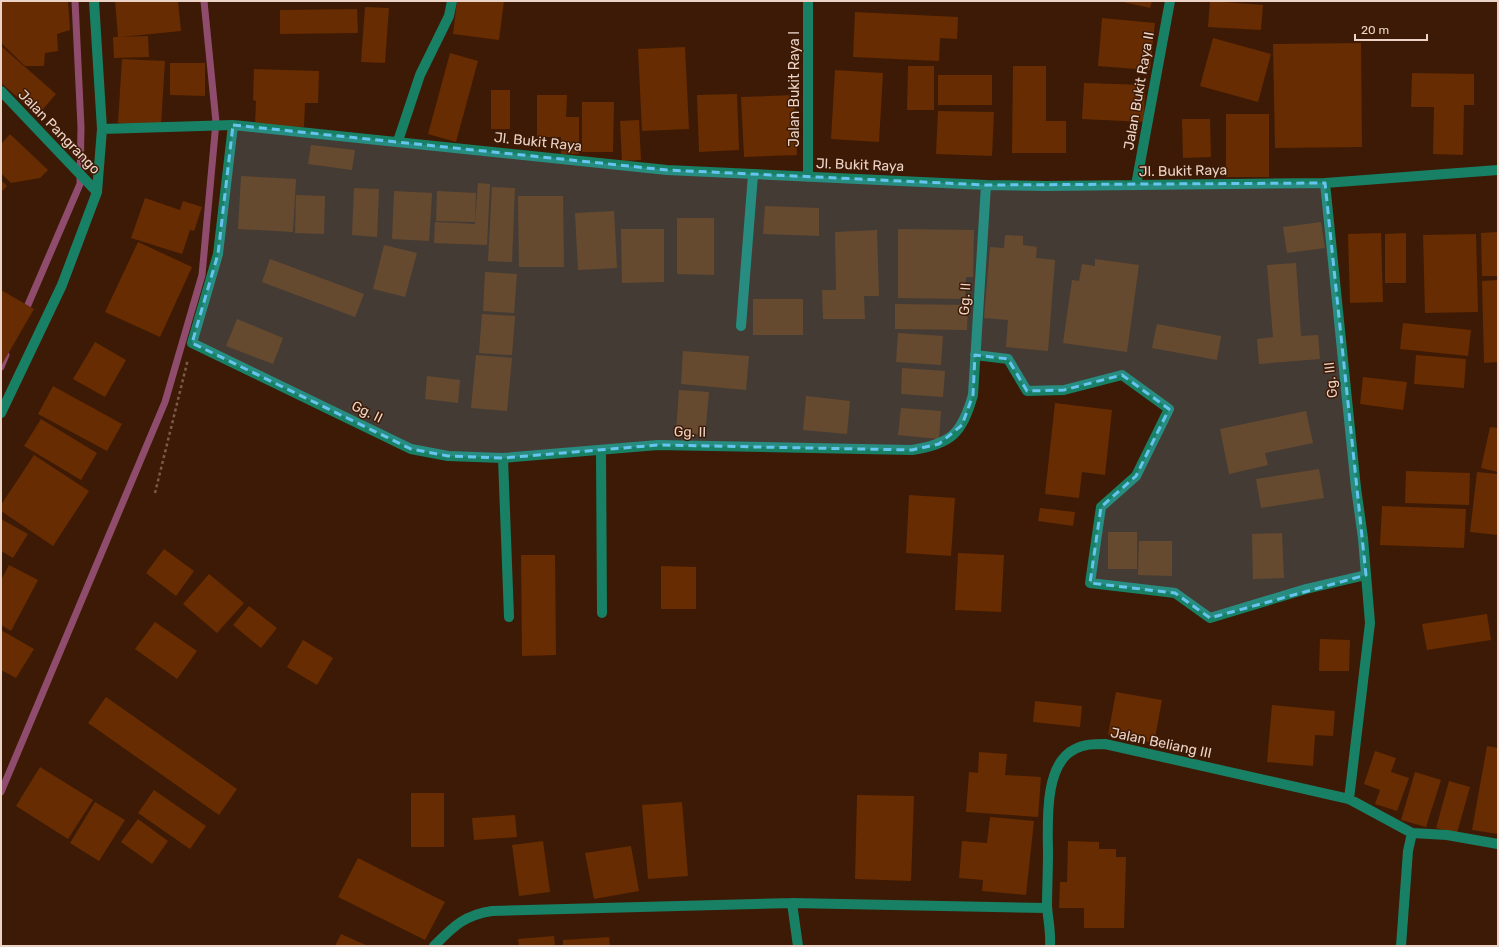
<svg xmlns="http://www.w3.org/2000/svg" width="1499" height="947" viewBox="0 0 1499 947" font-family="Rubik,sans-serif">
  <rect width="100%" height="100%" fill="#3d1a05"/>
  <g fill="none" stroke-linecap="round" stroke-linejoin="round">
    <!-- stream -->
    <path stroke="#904c6d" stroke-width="7" d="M24,314L80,184L81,127L75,1
      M1,367L6,355
      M1,792L165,402L202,275L216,122L204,1"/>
  </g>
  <!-- building -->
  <path fill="#672c01" d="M1,1H68L70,30L57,34L58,51L45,53L44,66H25L1,43Z
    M115,1H178L181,31L121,37L148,36L149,57L114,58L113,37H118Z
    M457,1H504L499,40L453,34Z
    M1119,1H1152L1150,8Z
    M1210,1L1263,5L1261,30L1208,27Z
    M365,7L389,8L385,63L361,62Z
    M357,9L358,33L280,34V10Z
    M855,12L958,17L957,39L940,38L939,61L853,57Z
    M1102,18L1155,23L1150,70L1098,66Z
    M1213,38L1271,54L1258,102L1200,86Z
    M1361,43L1362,147L1275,148L1273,44Z
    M1,46L56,94L38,115L1,83Z
    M685,47L689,129L642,131L638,49Z
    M450,53L478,61L456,142L428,134Z
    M122,59L165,61L161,125L118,123Z
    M170,63H205V96L170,95Z
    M908,66H934V110H907Z
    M1013,66H1046V121H1066V153H1012Z
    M254,69L319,71L318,103H305L304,127L255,125L256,101L253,100Z
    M835,70L883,73L879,142L831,139Z
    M1412,73L1474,74V105H1464L1463,155L1433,154L1434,107H1411Z
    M938,75H992V105H938Z
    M1084,83L1145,85L1144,122L1082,119Z
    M491,90H510V129H491Z
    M737,94L739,150L699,152L697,95Z
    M537,95H567L566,117H579V154H561V137H537Z
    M794,95L797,155L744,157L741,97Z
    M582,102H614L613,152H582Z
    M938,111L994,112L992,156L936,154Z
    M1226,114H1269V177H1226Z
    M1182,119H1210L1211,157L1183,158Z
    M639,120L641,160L622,161L620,121Z
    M10,134L48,170L40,178L11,183L1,173V144Z
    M311,145L355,150L352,170L308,164Z
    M241,176L296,179L293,232L238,229Z
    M1,180L7,186L1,192Z
    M478,183L490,184L487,245L434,243L435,222L475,224Z
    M492,187L515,188L512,262L488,261Z
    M354,188L379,189L377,237L352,235Z
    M394,191L432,193L429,241L392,239Z
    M437,191L476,193L475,222L436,221Z
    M296,195L325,196L324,234L295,233Z
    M518,196H563L564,267H519Z
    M145,198L180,210L183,201L202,207L194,231L190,230L182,254L131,238Z
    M765,206L819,208V236L763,234Z
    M614,211L617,268L578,270L575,213Z
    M677,218H714V275L677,274Z
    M1321,222L1325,248L1287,253L1283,227Z
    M621,229H664V282L622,283Z
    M898,229L974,230L973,277H966L965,299L898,298Z
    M877,230L879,296H864L865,319H823L822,290H836L835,232Z
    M1498,232V276H1482L1481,233Z
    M1381,233L1383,302L1350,303L1348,234Z
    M1406,233V283H1385V234Z
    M1476,234L1478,312L1425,313L1423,235Z
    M1005,235L1023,236V245L1037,247L1036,258L1055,260L1048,351L1006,347L1008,320L984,318L990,247L1004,248Z
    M138,242L192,267L160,337L105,312Z
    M384,245L417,253L405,297L373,289Z
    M270,259L364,294L355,317L262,282Z
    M1095,259L1139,265L1127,352L1063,343L1072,280L1079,281L1082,264L1095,266Z
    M1296,263L1301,336L1318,335L1320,359L1259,364L1257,339L1273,337L1267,265Z
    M485,272L517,274L514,313L483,311Z
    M1498,280V362L1484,363L1482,281Z
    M1,290L34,309L1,366Z
    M753,299H803V335H753Z
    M895,304L968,305L967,330L895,329Z
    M482,314L515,316L512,355L479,353Z
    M237,319L283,338L273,364L226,346Z
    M1403,323L1471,330L1468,356L1400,349Z
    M1157,324L1221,336L1217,360L1152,348Z
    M898,333L943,336L941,365L896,362Z
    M95,342L126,360L105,397L73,379Z
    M683,351L749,356L746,390L681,384Z
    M476,355L512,358L507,411L471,408Z
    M1416,355L1466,359L1464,388L1414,384Z
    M902,368L945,371L943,397L901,394Z
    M427,376L460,380L458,403L425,399Z
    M1363,377L1407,382L1403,410L1360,404Z
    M53,386L122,424L107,451L38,414Z
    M679,390L709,392L705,435L676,432Z
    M806,396L850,401L847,434L803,430Z
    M1055,403L1112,410L1105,475L1082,472L1079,498L1045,494Z
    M901,408L941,411L939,439L898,435Z
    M1306,411L1313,443L1265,453L1268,465L1229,474L1220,429Z
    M41,419L97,453L81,480L24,446Z
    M1490,427L1498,428V472L1481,468Z
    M34,455L89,491L53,546L1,511V505Z
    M1319,469L1324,498L1261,508L1256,479Z
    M1406,471L1470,473L1469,505L1405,503Z
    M1477,472L1498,474V535L1470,532Z
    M909,495L955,498L951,556L906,553Z
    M1382,506L1466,509L1464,548L1380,545Z
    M1040,508L1075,512L1073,526L1038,521Z
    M1,519L28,534L13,558L1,551Z
    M1108,532H1137V569H1108Z
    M1282,533L1284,578L1253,579L1252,534Z
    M1139,541H1172V576L1138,575Z
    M164,549L194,571L176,596L146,573Z
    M958,553L1004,555L1001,612L955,610Z
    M521,555H555L556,655L522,656Z
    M9,565L38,580L11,631L1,625V580Z
    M661,566L696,567V609H661Z
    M209,574L244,603L217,633L183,604Z
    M249,606L277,628L261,648L233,625Z
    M1487,614L1491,640L1427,650L1422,624Z
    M155,622L197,651L177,679L135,649Z
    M1,630L34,649L16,678L1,670Z
    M1320,639L1350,640L1349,671H1319Z
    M303,640L333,658L317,685L287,667Z
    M1116,692L1162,700L1154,743L1108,735Z
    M106,697L237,789L219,815L88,723Z
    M1035,701L1082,706L1080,727L1033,722Z
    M1272,705L1335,711L1333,736L1315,735L1313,766L1267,762Z
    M1487,746L1498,748V834L1472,830Z
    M1375,751L1396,758L1391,772L1409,778L1397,811L1375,804L1380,790L1364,784Z
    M979,752L1007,754L1005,775L1041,777L1038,817L966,812L969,772L978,773Z
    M40,767L93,800L68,839L16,806Z
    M1415,772L1441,780L1426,827L1401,820Z
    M1449,781L1470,787L1457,833L1436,828Z
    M154,790L206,826L190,849L138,813Z
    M411,793H444V847H411Z
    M857,795L914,796L911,881L855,879Z
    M95,802L125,820L99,861L70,843Z
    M682,802L688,876L648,879L642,805Z
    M515,815L517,837L474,840L472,818Z
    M990,817L1034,821L1026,895L982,891L983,880L959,878L962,841L987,843Z
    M138,819L168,841L152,864L121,842Z
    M543,841L550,892L519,896L512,845Z
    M1068,841L1099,842V849H1116V857H1126L1124,928H1084V908H1059L1060,882H1067Z
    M631,846L639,891L594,899L585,853Z
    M358,858L445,902L425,940L338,897Z
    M341,934L368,946H335Z
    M554,936L555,946H519L518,939Z
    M609,937L610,946H563V940Z"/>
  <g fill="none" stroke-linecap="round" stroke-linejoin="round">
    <!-- path -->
    <path stroke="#7a5b49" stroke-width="2.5" stroke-dasharray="3 3" stroke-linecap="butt" d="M155,493L188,359"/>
    <!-- minor -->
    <path stroke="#188064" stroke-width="10" d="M1,91L97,192
      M233,125L218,254L192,343L411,449L448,456L503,458L658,445L912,450C952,444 962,433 973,395L986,185
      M102,129L233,125L667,170L986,185L1046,186L1325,183L1498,170
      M398,141L420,75L449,16L452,1
      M808,177V1
      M1325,183L1356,488L1363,538L1370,623L1349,799
      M1136,185L1170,1
      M741,326L753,175
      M975,355L1008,359L1027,391L1064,390L1122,375L1169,409L1136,476L1101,507L1090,583L1175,593L1210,618L1306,589L1366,575
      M1,413L62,285L97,192L102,129L94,1
      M601,450L602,613
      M503,458L509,617
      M1412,833L1447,835L1498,844
      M792,903L798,946
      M434,946C453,927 464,915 492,911L792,903L1047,908
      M1050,946C1051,932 1048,920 1047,906C1047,889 1048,872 1048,854C1048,826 1043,764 1075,749C1084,744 1094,744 1105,744L1349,799L1412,833L1408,851L1401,946"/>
  </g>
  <!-- marked area -->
  <path fill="#66c4ef" fill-opacity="0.2" stroke="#66c4ef" stroke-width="3" stroke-dasharray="8 5" stroke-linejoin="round" d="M233,125L667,170L986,185L1325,183L1366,575L1210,618L1175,593L1090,583L1101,507L1136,476L1169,409L1122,375L1064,390L1027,391L1008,359L975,355L973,395L962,425L939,444L912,450L658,445L503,458L448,456L411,449L192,343L218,254Z"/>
  <g text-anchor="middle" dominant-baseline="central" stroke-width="3" stroke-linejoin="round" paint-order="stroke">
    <!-- street labels -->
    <g font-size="14" fill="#ebd3c7" stroke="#3d1a05">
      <text transform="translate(794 89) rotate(-90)">Jalan Bukit Raya I</text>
      <text transform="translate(1139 91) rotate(-80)">Jalan Bukit Raya II</text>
      <text transform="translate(59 132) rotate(46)">Jalan Pangrango</text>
      <text transform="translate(538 142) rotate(6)">Jl. Bukit Raya</text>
      <text transform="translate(860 165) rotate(2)">Jl. Bukit Raya</text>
      <text transform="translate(1183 171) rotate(-1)">Jl. Bukit Raya</text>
      <text transform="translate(965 299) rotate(-87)">Gg. II</text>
      <text transform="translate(1331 380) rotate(-96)">Gg. III</text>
      <text transform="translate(367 412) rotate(26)">Gg. II</text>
      <text transform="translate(690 432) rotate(1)">Gg. II</text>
      <text transform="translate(1161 743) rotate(12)">Jalan Beliang III</text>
    </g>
  </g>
  <!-- border -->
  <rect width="1499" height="947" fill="none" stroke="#ebd3c7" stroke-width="4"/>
  <!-- scale -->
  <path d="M1355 34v6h72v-6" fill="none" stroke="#ebd3c7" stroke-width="2"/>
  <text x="1361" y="34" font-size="12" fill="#ebd3c7" stroke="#3d1a05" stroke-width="3" paint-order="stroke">20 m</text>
</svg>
